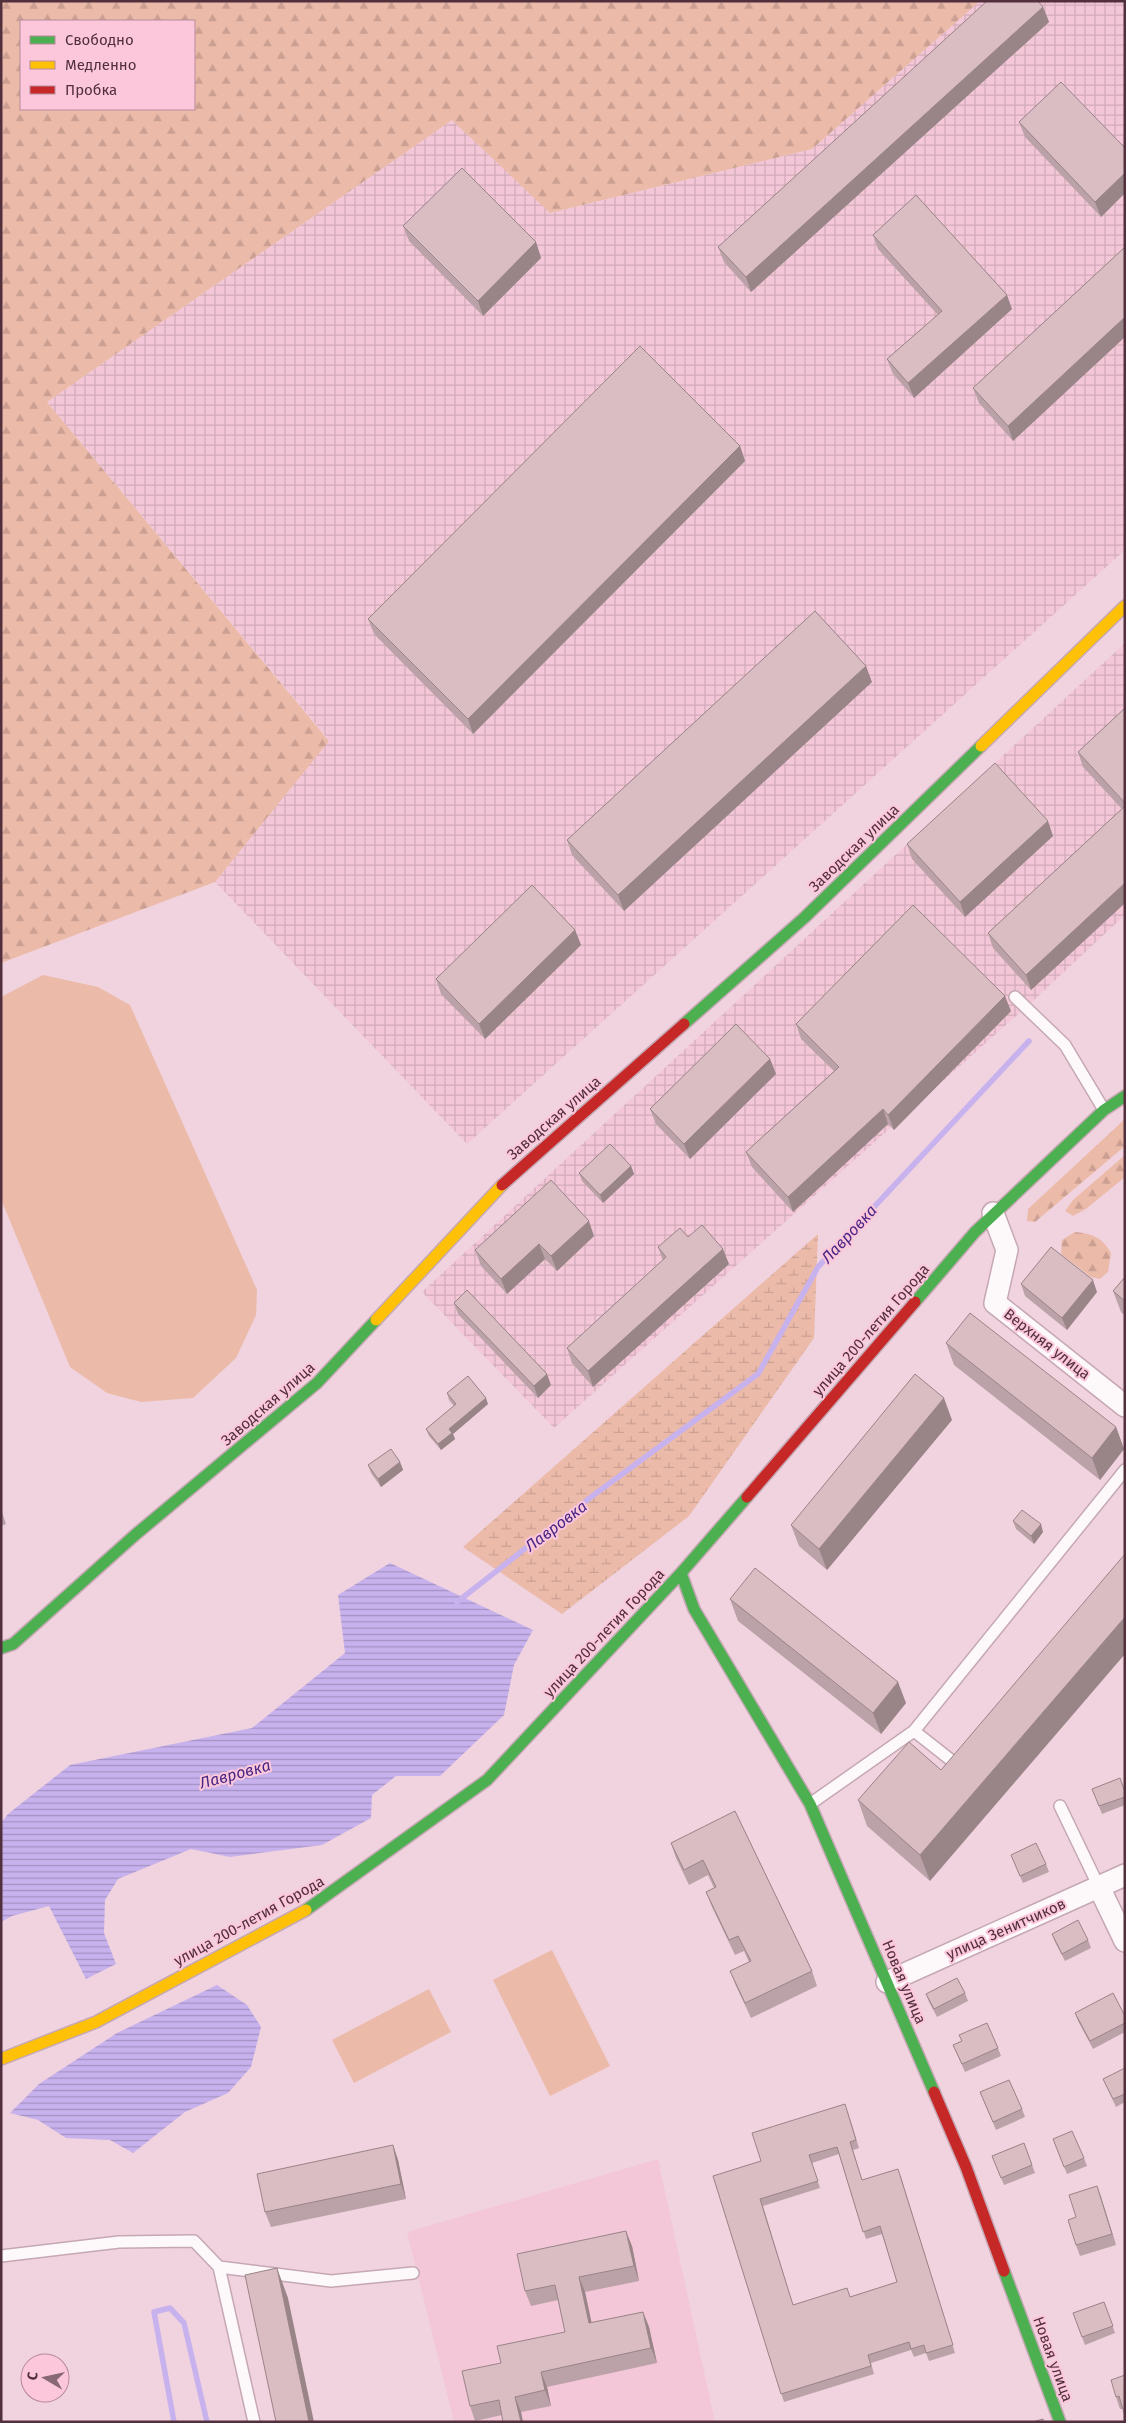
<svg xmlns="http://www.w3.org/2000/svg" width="1126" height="2423" viewBox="0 0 1126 2423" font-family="'Fira Sans',sans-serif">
  <defs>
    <pattern id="industrial-grid" width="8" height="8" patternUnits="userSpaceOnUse" patternTransform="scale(1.25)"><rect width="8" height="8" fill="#f3c7d7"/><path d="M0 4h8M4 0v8" fill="none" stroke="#d2abb9"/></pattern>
    <pattern id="forest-firs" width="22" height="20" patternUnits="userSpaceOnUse" patternTransform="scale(1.25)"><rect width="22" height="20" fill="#ebbaa9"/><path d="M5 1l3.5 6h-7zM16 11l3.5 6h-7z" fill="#cba092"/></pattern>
    <pattern id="wetland-marsh" width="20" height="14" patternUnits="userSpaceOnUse" patternTransform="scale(1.25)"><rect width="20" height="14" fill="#ebbaa9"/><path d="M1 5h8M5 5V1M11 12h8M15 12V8" fill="none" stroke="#cba092"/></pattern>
    <pattern id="water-rules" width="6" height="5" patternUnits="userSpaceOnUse" patternTransform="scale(1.25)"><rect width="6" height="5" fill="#c7b2ee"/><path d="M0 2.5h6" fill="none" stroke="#a491c2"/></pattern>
  </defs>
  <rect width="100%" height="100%" fill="#f0d3de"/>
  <!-- built -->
  <path fill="#f3c7d7" d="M658,2159L715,2422H454L407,2232Z"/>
  <!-- industrial -->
  <path fill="url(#industrial-grid)" d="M980,1H1125V550L467,1144L215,882L329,740L47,402L452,120L551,213L812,149Z
    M1125,643V915L1035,999L554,1428L422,1292Z"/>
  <!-- forest -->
  <path fill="url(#forest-firs)" fill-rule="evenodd" d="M1,1H980L812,149L550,213L452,120L47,402L329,741L215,882L1,963ZM21,21H194V109H21Z
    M1125,1119V1146L1035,1222L1027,1221L1028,1209Z
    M1125,1155V1177L1086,1209L1073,1216L1065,1211L1073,1200Z
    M1075,1232C1093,1234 1102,1237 1111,1253L1108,1272L1100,1279L1091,1277L1061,1254L1062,1240Z"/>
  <!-- wetland -->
  <path fill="url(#wetland-marsh)" d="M818,1234L814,1338L689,1516L562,1614L463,1547Z"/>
  <!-- pitch -->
  <path fill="#ebbaa9" d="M43,975L98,987L130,1005L257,1290L256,1315L236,1358L193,1398L141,1402L107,1393L70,1367L1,1199V997Z
    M552,1950L610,2066L550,2096L493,1980Z
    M429,1989L451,2032L354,2083L332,2040Z"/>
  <!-- water -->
  <path fill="url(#water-rules)" d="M390,1563L533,1630L514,1665L504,1715L440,1776H396L372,1795L371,1818L322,1845L230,1857L191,1849L118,1879L105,1900L104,1933L116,1964L86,1979L49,1906L12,1916L1,1922V1823L8,1814L70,1765L252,1728L345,1653L338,1595Z
    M217,1985L247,2005L261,2027L251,2067L228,2093L185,2112L133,2153L110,2140L66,2138L38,2120L10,2113L39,2084L117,2033Z"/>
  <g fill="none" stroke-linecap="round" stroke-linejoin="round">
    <!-- stream -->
    <path stroke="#c7b2ee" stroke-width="5.5" d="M457,1602L591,1497L758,1374L818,1267L1029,1041
      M174,2422L154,2312L170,2308L184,2323L207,2422"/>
    <!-- lane casing -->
    <g stroke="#c5a8b4" stroke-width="14">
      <path id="lane" d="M1015,997L1065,1045L1104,1110
        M914,1731L961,1768L962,1766
        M810,1804L914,1731L1125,1470
        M1060,1806L1099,1887
        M1,2256L119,2242L194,2241L219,2267L254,2422
        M219,2267L331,2281L413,2273"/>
    </g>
    <!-- street casing -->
    <g stroke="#c5a8b4" stroke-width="24">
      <path id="street" d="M993,1213L1007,1250L995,1303L1125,1406
        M1099,1887L1125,1941
        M887,1982L1125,1875"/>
    </g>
    <!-- fast casing -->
    <g stroke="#c5a8b4" stroke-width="14">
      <path id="fast" d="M684,1024L804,918L981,746
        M915,1302L975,1232L1104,1110L1125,1096
        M681,1573L694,1609L810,1804L934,2092
        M1,1648L13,1644L135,1535L317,1383L376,1320
        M306,1910L487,1780L681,1573L747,1497
        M1004,2271L1060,2422"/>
    </g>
    <!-- slow casing -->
    <g stroke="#c5a8b4" stroke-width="14">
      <path id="slow" d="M981,746L1125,606
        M376,1320L502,1185
        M1,2059L96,2022L306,1910"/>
    </g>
    <!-- jam casing -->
    <g stroke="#c5a8b4" stroke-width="14">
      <path id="jam" d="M502,1185L684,1024
        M747,1497L915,1302
        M934,2092L966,2167L1004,2271"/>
    </g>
    <!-- lane -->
    <use href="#lane" stroke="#fdf8fa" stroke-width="11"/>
    <!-- street -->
    <use href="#street" stroke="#fdf8fa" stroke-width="21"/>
    <!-- fast -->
    <use href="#fast" stroke="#4caf50" stroke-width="11"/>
    <!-- slow -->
    <use href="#slow" stroke="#ffc107" stroke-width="11"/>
    <!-- jam -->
    <use href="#jam" stroke="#c62828" stroke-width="11"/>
  </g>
  <!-- wall -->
  <path fill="#bba2a8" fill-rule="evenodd" d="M1043,7L1049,22L751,292L724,262L718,247Z
    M1019,122L1125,148V193L1101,217L1025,137Z
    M403,226L536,242L541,258L483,316L409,241Z
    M873,235L1012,309L914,398L893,374L887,359L938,315L878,249Z
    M1125,247L1013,441L979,403L973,388Z
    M740,446L745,461L473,734L374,634L368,619Z
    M872,682L624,911L572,855L567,840Z
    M1125,708V903L1031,990L993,948L988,933L1122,809L1083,767L1078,752Z
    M1053,836L965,917L912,859L907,844Z
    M575,930L581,945L485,1039L441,994L436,979Z
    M1011,1011L894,1130L888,1124L793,1212L752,1167L746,1152L834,1071L801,1039L796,1024Z
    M770,1059L776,1074L690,1159L656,1124L650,1109Z
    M631,1166L634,1174L603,1203L582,1181L579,1173Z
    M594,1236L557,1271L545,1259L507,1294L481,1266L475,1250Z
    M688,1237L729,1264L593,1387L572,1363L567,1348L663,1261L658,1247Z
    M1125,1277V1316L1121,1312L1113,1291Z
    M1021,1284L1097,1292L1067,1330L1025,1296Z
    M454,1303L551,1385L538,1398L458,1314Z
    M946,1343L1116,1427L1124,1449L1100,1480L954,1365Z
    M447,1393L488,1404L453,1434L455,1439L441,1450L429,1436L426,1429L454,1406L449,1400Z
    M952,1420L827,1570L799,1546L791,1525Z
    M400,1462L403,1470L381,1487L371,1473L368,1465Z
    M1,1509L6,1524L1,1526Z
    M1013,1521L1043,1532L1034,1544L1016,1529Z
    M730,1599L906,1703L881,1734L738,1621Z
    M941,1770L930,1881L867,1826L858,1800Z
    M1092,1789L1125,1792V1805L1102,1814Z
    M735,1811L812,1971L817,1986L751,2018L736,1986L730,1971L749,1962L744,1951L735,1955L712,1907L706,1892L714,1888L708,1875L689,1885L676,1858L671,1843Z
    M1011,1855L1046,1864L1049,1872L1023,1883Z
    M1052,1934L1088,1940L1091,1948L1065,1961L1055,1942Z
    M965,1993L968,2001L937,2017L929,2002L926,1994Z
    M1075,2013L1125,2016V2032L1093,2049L1078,2021Z
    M959,2035L998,2048L1001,2056L965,2072L953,2045L962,2041Z
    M1125,2068V2102L1116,2107L1103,2079Z
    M980,2092L1022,2109L1025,2117L996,2130Z
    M848,2112L859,2148L853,2150L862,2180L901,2177L955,2353L929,2361L926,2353L914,2357L911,2350L871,2363L874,2374L784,2402L713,2176L761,2161ZM839,2154L866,2239L882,2234L897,2282L850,2297L793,2305L763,2206L820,2188L812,2163Z
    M1053,2139L1084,2158L1087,2166L1067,2174Z
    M1024,2143L1035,2173L1004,2185L992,2156Z
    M393,2145L398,2160L406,2199L271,2227L265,2212Z
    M1097,2186L1116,2245L1080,2256L1076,2245V2217Z
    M632,2246L639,2281L585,2292L591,2323L643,2312L649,2327L657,2363L547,2387L551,2406L521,2412L523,2422H503L502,2415L475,2421L470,2406L501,2363L565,2332L558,2300L531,2306L525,2291Z
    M1104,2302L1115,2333L1085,2345L1073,2313Z
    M1125,2375L1123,2409H1120L1116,2397Z"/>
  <!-- shaded-wall -->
  <path fill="#998488" d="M1043,7L1049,22L751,292L746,277Z
    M1125,173V193L1101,217L1095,202Z
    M536,242L541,258L483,316L478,301Z
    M1007,295L1012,309L914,398L908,383Z
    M1125,317V337L1013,441L1008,426Z
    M740,446L745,461L473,734L468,719Z
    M866,666L872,682L624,911L618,895Z
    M1048,821L1053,836L965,917L960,902Z
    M1125,883V903L1031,990L1026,975Z
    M575,930L581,945L485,1039L479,1024Z
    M1005,996L1011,1011L894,1130L888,1115Z
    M770,1059L776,1074L690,1159L684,1144Z
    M883,1109L888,1124L793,1212L788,1197Z
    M631,1166L634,1174L603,1203L600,1195Z
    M589,1221L594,1236L557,1271L551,1256Z
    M539,1244L545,1259L507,1294L501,1279Z
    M723,1249L729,1264L593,1387L588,1371Z
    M1093,1280L1097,1292L1067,1330L1062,1318Z
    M547,1374L551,1385L538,1398L534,1386Z
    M486,1398L488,1404L453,1434L455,1439L441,1450L438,1444L449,1429Z
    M944,1398L952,1420L827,1570L819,1549Z
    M1116,1427L1124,1449L1100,1480L1092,1458Z
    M400,1462L403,1470L381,1487L378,1479Z
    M1041,1524L1043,1532L1034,1544L1031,1536Z
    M1125,1617V1654L930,1881L920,1855Z
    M898,1682L906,1703L881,1734L873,1713Z
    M393,2145L398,2160L406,2199L401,2184Z
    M1097,2186L1101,2197L1116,2245L1112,2234Z
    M626,2231L632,2246L639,2281L634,2266Z
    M277,2268L288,2298L314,2422H309Z
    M579,2277L585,2292L595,2338L589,2323Z
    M643,2312L649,2327L657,2363L651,2348Z
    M541,2372L547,2387L551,2406L545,2390Z
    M515,2397L521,2412L523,2422H521Z"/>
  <!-- building -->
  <path fill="#dabcc3" stroke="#998488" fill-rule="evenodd" d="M987,1H1038L1043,7L746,277L718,247Z
    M1061,82L1125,148V173L1095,202L1019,122Z
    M462,168L536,242L478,301L403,226Z
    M916,195L1007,295L908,383L887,359L942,311L873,235Z
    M1125,247V317L1008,426L973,388Z
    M640,346L740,446L468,719L368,619Z
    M815,611L866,666L618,895L567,840Z
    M1125,708V803L1078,752Z
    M995,763L1048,821L960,902L907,844Z
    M1125,806V883L1026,975L988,933Z
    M532,885L575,930L479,1024L436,979Z
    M913,905L1005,996L888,1115L883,1109L788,1197L746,1152L839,1067L796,1024Z
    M736,1024L770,1059L684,1144L650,1109Z
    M610,1144L631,1166L600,1195L579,1173Z
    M551,1180L589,1221L551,1256L539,1244L501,1279L475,1250Z
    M702,1225L723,1249L588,1371L567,1348L666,1257L658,1247L680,1228L688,1237Z
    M1051,1247L1093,1280L1062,1318L1021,1284Z
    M1125,1277V1301L1113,1291Z
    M467,1290L547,1374L534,1386L454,1303Z
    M970,1313L1116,1427L1092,1458L946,1343Z
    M915,1374L944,1398L819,1549L791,1525Z
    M468,1376L486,1398L449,1429L452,1433L438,1444L426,1429L456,1404L447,1393Z
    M391,1449L400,1462L378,1479L368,1465Z
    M1022,1510L1041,1524L1031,1536L1013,1521Z
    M1125,1554V1617L920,1855L858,1800L909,1742L941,1770Z
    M755,1568L898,1682L873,1713L730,1599Z
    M1120,1778L1125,1792V1797L1099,1806L1092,1789Z
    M735,1811L812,1971L745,2003L730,1971L751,1961L738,1936L729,1940L706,1892L716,1887L703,1860L684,1870L671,1843Z
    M1036,1843L1046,1864L1020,1876L1011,1855Z
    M1078,1920L1088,1940L1062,1954L1052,1934Z
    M957,1978L965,1993L934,2009L926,1994Z
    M1113,1993L1125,2016V2023L1090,2041L1075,2013Z
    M987,2023L998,2048L962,2064L953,2045L962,2041L959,2035Z
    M1125,2068V2094L1113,2099L1103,2079Z
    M1009,2080L1022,2109L993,2122L980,2092Z
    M845,2104L856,2140L850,2142L862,2180L898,2169L953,2345L926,2353L924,2345L911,2349L909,2342L868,2355L871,2366L781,2394L713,2176L761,2161L752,2133ZM837,2147L863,2232L880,2226L897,2282L850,2297L847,2288L793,2305L760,2199L818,2181L809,2155Z
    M1072,2131L1084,2158L1064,2167L1053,2139Z
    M1024,2143L1032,2165L1001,2178L992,2156Z
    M393,2145L401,2184L265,2212L257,2174Z
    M1097,2186L1112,2234L1076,2245L1068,2220L1076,2217L1069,2195Z
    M626,2231L634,2266L579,2277L589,2323L643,2312L651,2348L541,2372L545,2390L515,2397L521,2422H503L499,2400L470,2406L462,2371L501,2363L497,2346L565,2332L555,2285L525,2291L517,2254Z
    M277,2268L309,2422H276L245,2275Z
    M1104,2302L1113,2326L1082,2337L1073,2313Z
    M1125,2375V2416L1119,2396L1116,2397L1111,2380Z
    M1043,2419V2422H1033Z"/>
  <g text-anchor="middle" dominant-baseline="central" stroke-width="4" stroke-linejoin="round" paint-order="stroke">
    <!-- street labels -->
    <g font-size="15" fill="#512f3d" stroke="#fcc7db">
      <text transform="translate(854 848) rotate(-44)">Заводская улица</text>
      <text transform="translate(554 1118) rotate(-41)">Заводская улица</text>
      <text transform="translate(871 1330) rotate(-49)">улица 200-летия Города</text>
      <text transform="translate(1047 1344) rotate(38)">Верхняя улица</text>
      <text transform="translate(268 1404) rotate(-41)">Заводская улица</text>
      <text transform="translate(604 1633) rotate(-47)">улица 200-летия Города</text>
      <text transform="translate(249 1921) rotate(-29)">улица 200-летия Города</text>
      <text transform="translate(1006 1929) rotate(-24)">улица Зенитчиков</text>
      <text transform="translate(904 1982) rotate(67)">Новая улица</text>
      <text transform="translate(1053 2359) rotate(70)">Новая улица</text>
    </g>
    <!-- water labels -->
    <g font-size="16" font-style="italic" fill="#472784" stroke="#fcc7db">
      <text transform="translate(849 1234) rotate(-47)">Лавровка</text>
      <text transform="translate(556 1526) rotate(-37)">Лавровка</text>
      <text transform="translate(235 1774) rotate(-15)">Лавровка</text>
    </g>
  </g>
  <!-- border -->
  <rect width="1126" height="2423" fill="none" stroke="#512f3d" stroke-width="5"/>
  <!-- legend -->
  <rect x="20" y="20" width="175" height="90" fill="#fcc7db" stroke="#b88a9c"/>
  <rect x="30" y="36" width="25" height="8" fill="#4caf50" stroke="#b88a9c"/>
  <text x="65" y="45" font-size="15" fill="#512f3d">Свободно</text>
  <rect x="30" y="61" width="25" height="8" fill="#ffc107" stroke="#b88a9c"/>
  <text x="65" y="70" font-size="15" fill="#512f3d">Медленно</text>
  <rect x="30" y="86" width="25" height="8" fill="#c62828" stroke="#b88a9c"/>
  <text x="65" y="95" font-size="15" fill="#512f3d">Пробка</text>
  <!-- north arrow -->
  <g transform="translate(45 2378) rotate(279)"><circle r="24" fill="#fcc7db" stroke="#b88a9c"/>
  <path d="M0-4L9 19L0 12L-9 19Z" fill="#896875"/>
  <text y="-8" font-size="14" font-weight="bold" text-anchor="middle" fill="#512f3d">С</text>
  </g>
</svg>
